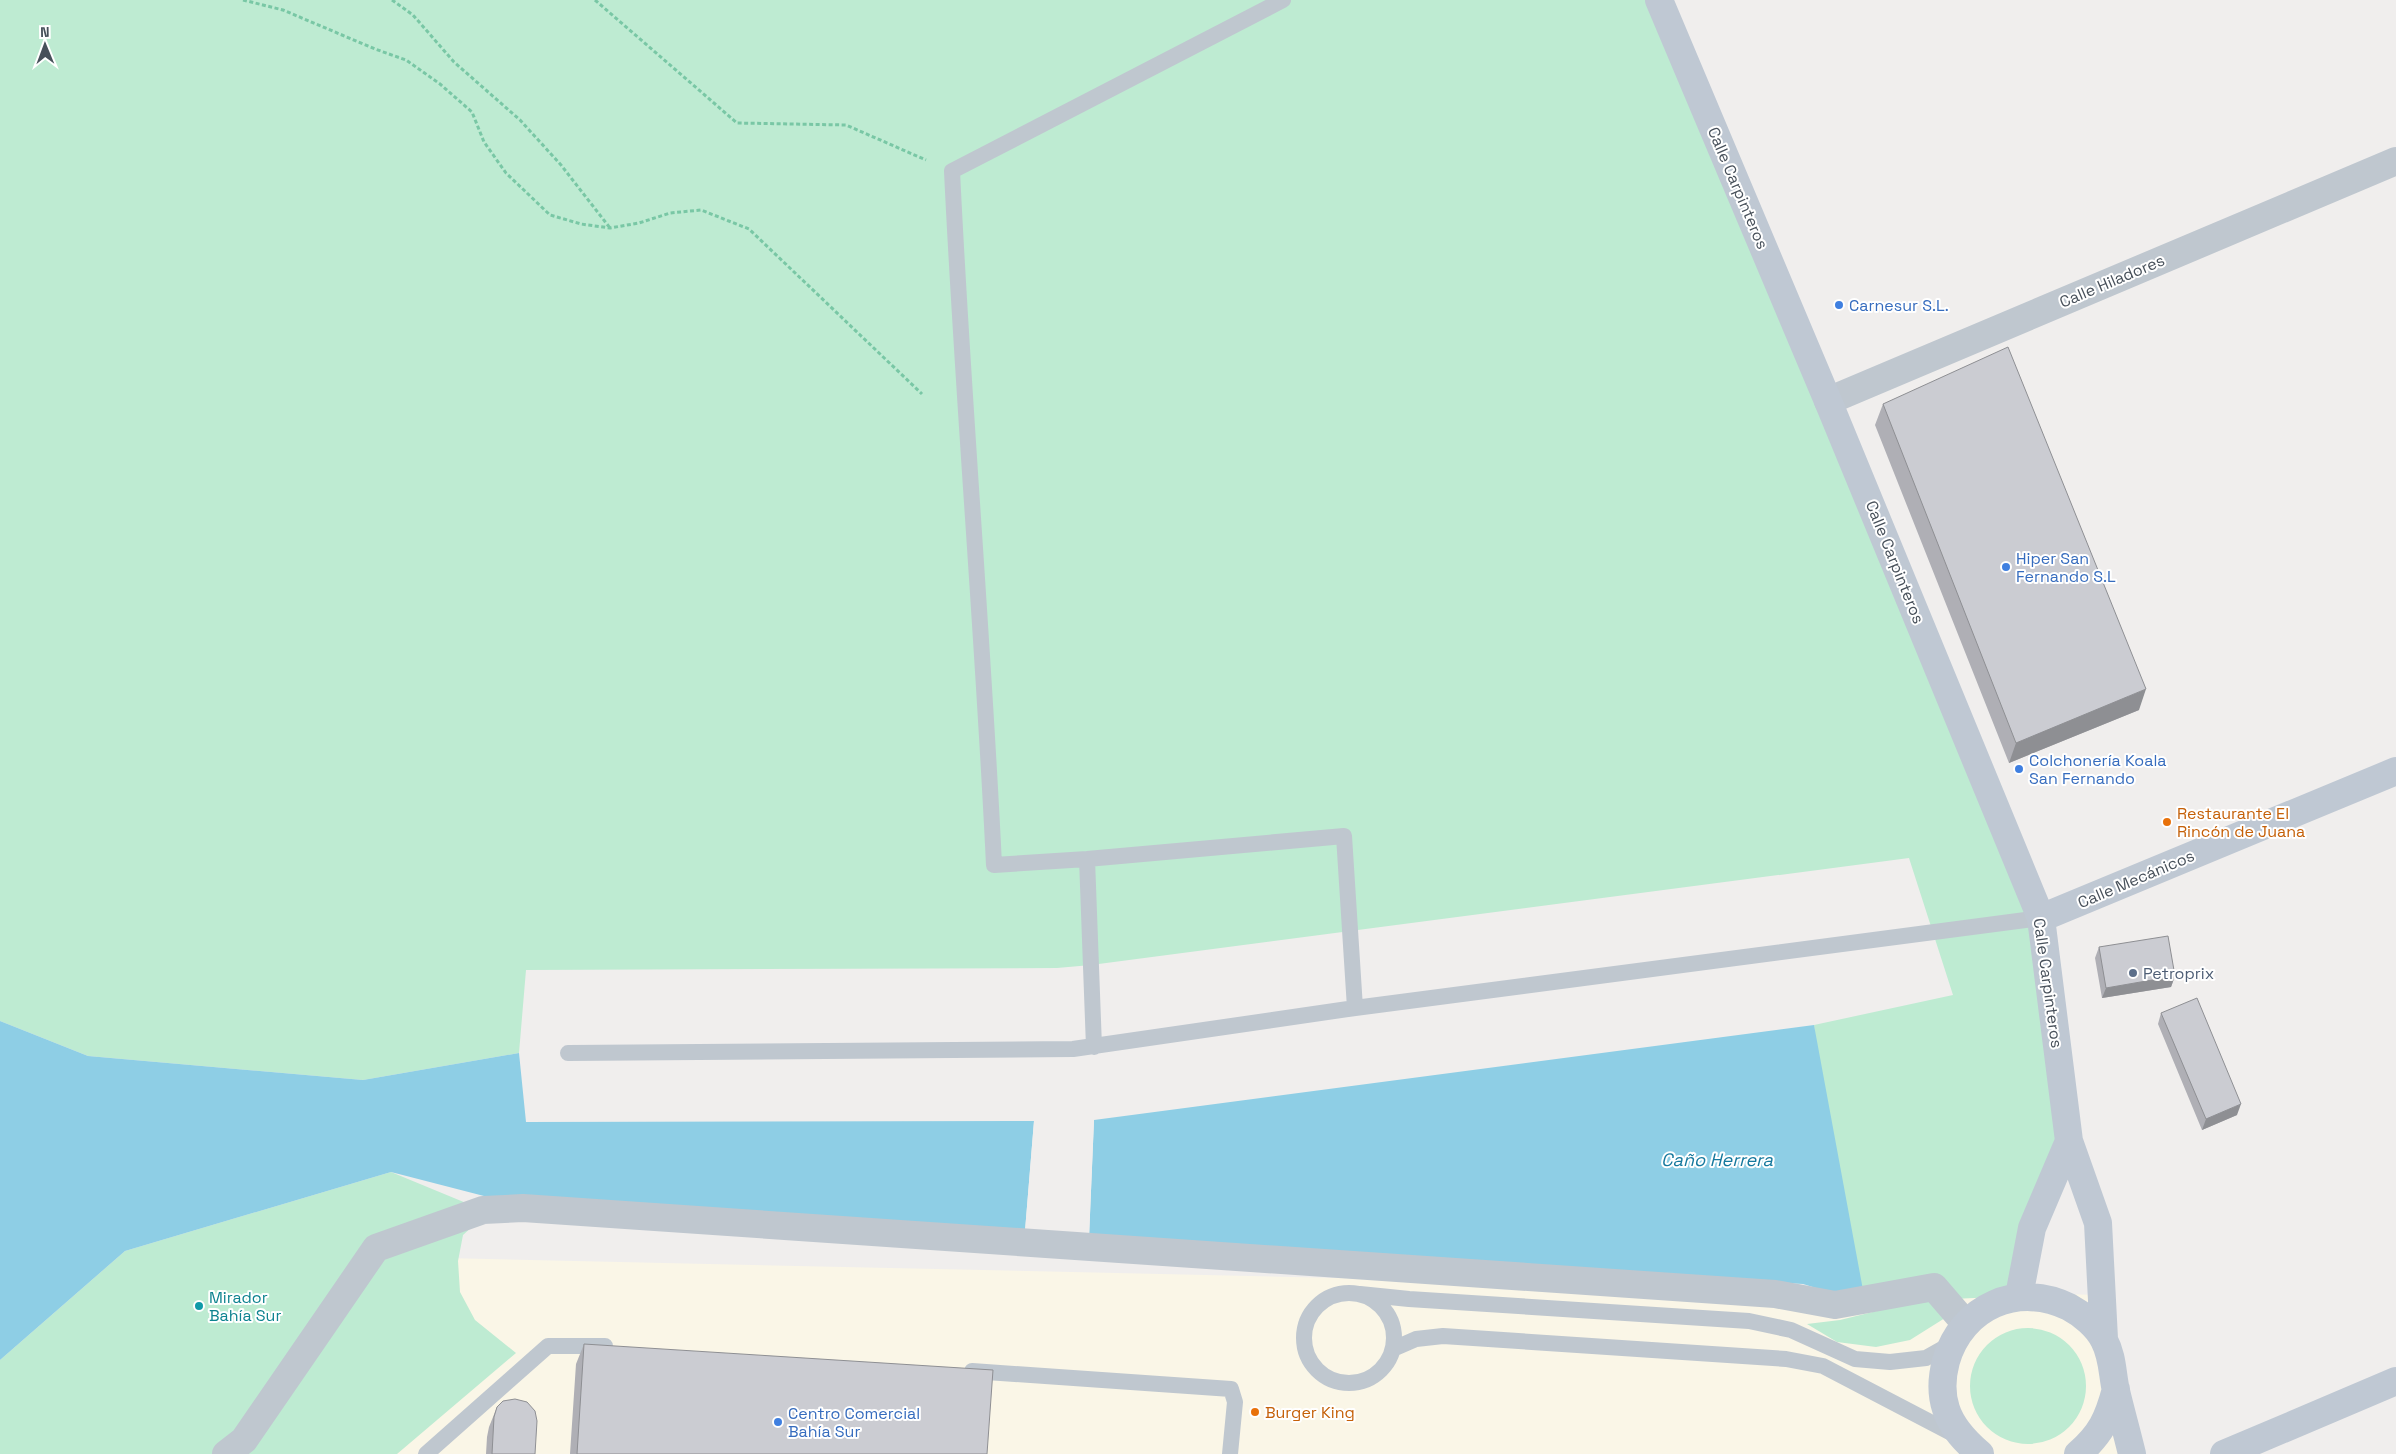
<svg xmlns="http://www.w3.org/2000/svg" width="2396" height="1454" viewBox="0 0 2396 1454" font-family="'Space Grotesk',sans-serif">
  <rect width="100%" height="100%" fill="#f0eeed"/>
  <!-- commercial -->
  <path fill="#faf6e7" d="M125,1251L2102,1295L2132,1454H0Z"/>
  <!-- green -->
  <path fill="#beebd2" d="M0,0H1667L2041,918L2069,1141L2019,1296L1930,1300L1945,1318L1910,1340L1876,1347L1837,1342L1807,1324L1840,1320L1885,1309L1835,1305L1814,1025L1953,995L1909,858L1091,965L1057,968L526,970L519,1053L363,1080L88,1056L0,1021Z
    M391,1172L483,1210V1217L463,1235L458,1261L460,1292L475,1320L516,1353L397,1454H0V1360L125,1251Z
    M1970 1386a58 58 0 1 1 116 0a58 58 0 1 1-116 0Z"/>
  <!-- water -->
  <path fill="#8ecee5" d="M0,1021L88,1056L363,1080L519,1053L526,1122L1034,1121L1025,1231L484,1196L391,1172L125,1251L0,1360Z
    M1814,1025L1863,1290L1825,1295L1816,1288L1803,1284L1089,1238L1094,1120Z"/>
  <!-- pier -->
  <path fill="#f0eeed" d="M1091,1120H1094L1089,1238L1086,1237Z
    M1034,1121H1036L1028,1231H1025Z"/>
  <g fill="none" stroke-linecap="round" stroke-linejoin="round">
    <!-- path -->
    <path stroke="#79c7a5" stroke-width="3" stroke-dasharray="4 2.5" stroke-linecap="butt" d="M243,0L283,10L375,49L406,60L440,84L472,112L484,142L506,173L550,215L581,224L610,228L639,223L670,213L701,210L749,229L922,394
      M392,0L413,15L454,62L520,120L561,165L610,228
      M595,0L737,123L846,125L926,160"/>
    <!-- lane -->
    <path stroke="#bfc7cf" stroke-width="16" d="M1283,0L952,171C963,403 983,633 994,865L1087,859L1344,836L1355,1008
      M1087,859L1094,1047
      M568,1053L1073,1049L1355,1008L2041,918
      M1304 1338a45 45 0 1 1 90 0a45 45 0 1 1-90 0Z
      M1360,1294L1409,1299L1749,1321L1791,1330L1855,1359L1890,1362L1926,1358L1951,1344
      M1393,1349L1416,1339L1443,1336L1786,1359L1823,1366L1957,1436
      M972,1371L1231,1389L1235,1402L1230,1454
      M426,1454L548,1346H605"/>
    <!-- street -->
    <path stroke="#bfc7cf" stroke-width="28" d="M1828,401L2396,161
      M226,1454L244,1440L376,1248L483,1210L523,1208L1775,1294L1835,1305L1934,1287L1965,1323"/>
    <!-- secondary -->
    <path stroke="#bfc8d3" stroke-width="28" d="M1659,0L1828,401L2041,918L2069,1141L2098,1223L2104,1339
      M2041,918L2396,771
      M2019,1296L2032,1228L2069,1141
      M1980,1454C1966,1442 1952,1428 1946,1409C1941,1394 1942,1376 1946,1361C1962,1306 2018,1282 2069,1307C2082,1314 2097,1326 2104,1340C2113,1357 2112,1373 2116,1391C2121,1412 2127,1433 2132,1454
      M2078,1454C2101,1434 2108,1419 2116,1389
      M2224,1454L2396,1381"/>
  </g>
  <!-- wall -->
  <path fill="#afafb5" d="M1883,404L2139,710L2009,763L1875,425Z
    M2099,947L2175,976L2171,987L2102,998L2095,958Z
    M2161,1013L2237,1115L2202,1130L2158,1024Z
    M584,1344L987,1454H570L576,1364Z
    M497,1407L535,1454H486L487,1437L489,1427Z"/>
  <!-- shaded-wall -->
  <path fill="#8e8f93" d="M2146,689L2139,710L2009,763L2016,743Z
    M2175,976L2171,987L2102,998L2106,988Z
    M2241,1104L2237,1115L2202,1130L2206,1119Z"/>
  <!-- building -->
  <path fill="#cbccd2" stroke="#8e8f93" d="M2008,347L2146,689L2016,743L1883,404Z
    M2168,936L2175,976L2106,988L2099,947Z
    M2197,998L2241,1104L2206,1119L2161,1013Z
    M584,1344L993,1370L987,1454H577Z
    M515,1399L527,1402L535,1411L537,1421L535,1454H492L494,1417L497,1407L503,1401Z"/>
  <!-- markers -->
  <g fill="#3f7fe0" stroke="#fff" stroke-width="2">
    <circle cx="1839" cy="305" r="5"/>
    <circle cx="2006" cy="567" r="5"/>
    <circle cx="2019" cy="769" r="5"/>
    <circle cx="778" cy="1422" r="5"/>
  </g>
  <g fill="#e8710a" stroke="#fff" stroke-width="2">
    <circle cx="2167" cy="822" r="5"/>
    <circle cx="1255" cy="1412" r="5"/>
  </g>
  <circle fill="#5c6f8a" stroke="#fff" stroke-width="2" cx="2133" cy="973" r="5"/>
  <circle fill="#0f9aa8" stroke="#fff" stroke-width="2" cx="199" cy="1306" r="5"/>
  <g text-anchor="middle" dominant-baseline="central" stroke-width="4" stroke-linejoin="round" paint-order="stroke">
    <!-- street labels -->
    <g font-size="16" fill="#47505a" stroke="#fff">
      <text transform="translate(1738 188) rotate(67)">Calle Carpinteros</text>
      <text transform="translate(2112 281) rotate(-23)">Calle Hiladores</text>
      <text transform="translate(1895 562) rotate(68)">Calle Carpinteros</text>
      <text transform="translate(2136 879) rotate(-23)">Calle Mecánicos</text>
      <text transform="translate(2048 983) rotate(82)">Calle Carpinteros</text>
    </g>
    <!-- shop labels -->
    <g font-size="16" fill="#366cbe" stroke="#fff" text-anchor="start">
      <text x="1849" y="305">Carnesur S.L.</text>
      <text x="2016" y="558">Hiper San<tspan x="2016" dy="18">Fernando S.L</tspan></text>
      <text x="2029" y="760">Colchonería Koala<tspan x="2029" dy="18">San Fernando</tspan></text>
      <text x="788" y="1413">Centro Comercial<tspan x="788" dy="18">Bahía Sur</tspan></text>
    </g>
    <!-- food labels -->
    <g font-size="16" fill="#c56008" stroke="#fff" text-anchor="start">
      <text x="2177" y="813">Restaurante El<tspan x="2177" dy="18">Rincón de Juana</tspan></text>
      <text x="1265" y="1412">Burger King</text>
    </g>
    <!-- service labels -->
    <g font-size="16" fill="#4e5e75" stroke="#fff" text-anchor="start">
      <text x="2143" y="973">Petroprix</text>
    </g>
    <!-- culture labels -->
    <g font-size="16" fill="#0d838f" stroke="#fff" text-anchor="start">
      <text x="209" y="1297">Mirador<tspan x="209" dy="18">Bahía Sur</tspan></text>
    </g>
    <!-- water labels -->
    <g font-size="18" font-style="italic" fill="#16799e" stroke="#fff">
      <text x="1717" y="1159">Caño Herrera</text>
    </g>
  </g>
  <!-- north arrow -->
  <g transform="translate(45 45) rotate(359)" stroke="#ffffff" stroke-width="4" paint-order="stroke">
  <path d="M0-4L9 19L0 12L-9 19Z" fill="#47505a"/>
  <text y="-8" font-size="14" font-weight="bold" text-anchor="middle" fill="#47505a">N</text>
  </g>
</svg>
